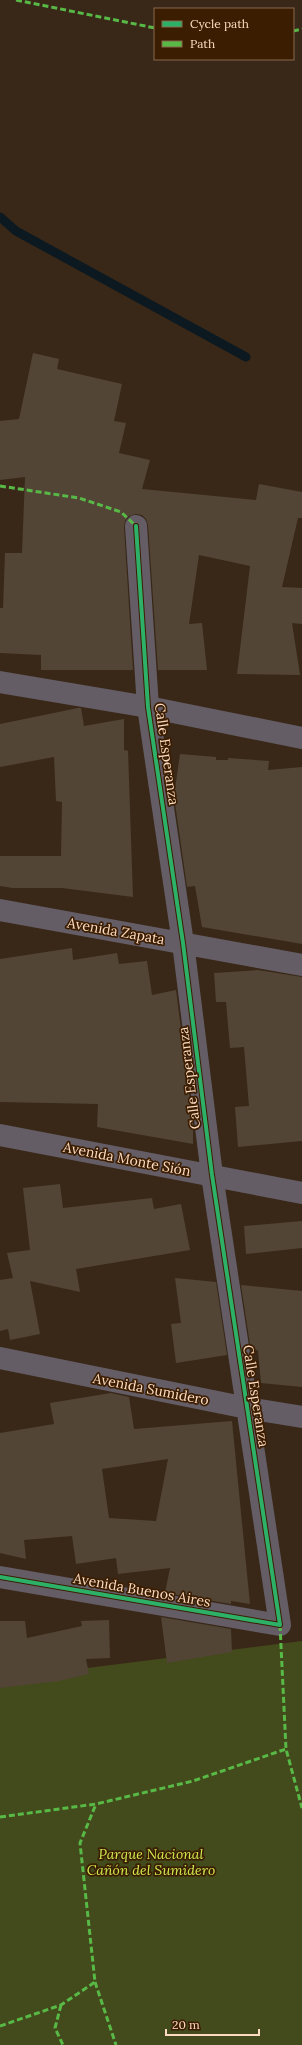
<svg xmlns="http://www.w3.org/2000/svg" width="302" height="2045" viewBox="0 0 302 2045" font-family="Lora,serif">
  <rect width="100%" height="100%" fill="#392818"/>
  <!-- green -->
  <path fill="#434a1b" d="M302,1641V2045H0V1679Z"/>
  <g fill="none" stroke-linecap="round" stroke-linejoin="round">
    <!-- stream -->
    <path stroke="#0c1920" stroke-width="9" d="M0,217L16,231L246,357"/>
  </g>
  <!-- building -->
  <path fill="#524536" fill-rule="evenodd" d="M33,353L59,359L57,369L122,384L114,421L126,423L119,453L150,460L142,489L256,500L259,484L302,492V518H298L282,587L302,588V624L292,623L300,675L237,674L250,566L199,555L189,624L202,623L207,670H158L148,525L146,519L142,515L136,514L129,516L125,521L124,527L133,670H41V655L0,653V608H3L5,553H22L25,477L0,480V421L19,419Z
    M78,708H81L84,726L124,719V750L128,751L133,897L62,888H13L0,886V856H61L62,802L56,801L54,757L0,767V724Z
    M180,754L216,757V760H228V758L269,761L268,770L302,767V944L202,927L195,886L187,887L174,796Z
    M72,948L73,960L117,953L119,964L147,961L152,995L176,990L193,1123V1144L97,1127L98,1104L0,1102V959Z
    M258,970L302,977V1141L238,1147L235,1107L249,1106L244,1047L230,1048L226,1002H216L214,973Z
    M60,1184L63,1208L152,1198L154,1209L181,1204L190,1250L76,1269L80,1292L30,1281L40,1334L10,1340L8,1329L0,1331V1280L13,1278L7,1253L30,1250L23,1188Z
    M302,1221V1248L246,1254L244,1226Z
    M175,1278L216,1282L227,1355L176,1363L171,1324L181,1323Z
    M241,1285L302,1291V1387L261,1383L258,1350L251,1351Z
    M111,1393L129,1397L134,1429L232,1421L250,1604L231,1601V1604L165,1593L170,1568L118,1574L116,1558L76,1564L72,1536L24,1540L26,1559L0,1553V1433L54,1424L50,1403ZM168,1459L156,1521L109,1518L102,1469Z
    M161,1617L231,1629L232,1652L167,1663Z
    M109,1620L110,1658L86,1659L89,1674L59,1681L0,1688V1621H25L27,1638L82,1626L81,1621Z"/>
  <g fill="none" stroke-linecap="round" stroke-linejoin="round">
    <!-- minor -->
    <path stroke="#645d66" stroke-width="22" d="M0,682L148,707L302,738
      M0,910L302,965
      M0,1135L302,1193
      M0,1358L247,1408L302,1417
      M0,1577L280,1625L212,1175L183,943L148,707L136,526"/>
    <!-- quiet -->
    <path stroke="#58b947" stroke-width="3" stroke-dasharray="6 3" stroke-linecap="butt" d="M16,0L155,28
      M293,31L302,29
      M0,486L79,498L121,512L136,526
      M280,1625L286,1749L302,1808
      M0,1817L96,1804L193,1781L286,1749
      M95,1982L116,2045
      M61,2005L55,2028L63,2045
      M0,2026L61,2005L95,1982L80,1843L96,1804"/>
    <!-- cycleway casing -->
    <g stroke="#3b1d01" stroke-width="6">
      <path id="cycleway" d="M0,1577L280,1625L212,1175L183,943L148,707L136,526"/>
    </g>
    <!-- cycleway -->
    <use href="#cycleway" stroke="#2db169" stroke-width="4"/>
  </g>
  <g text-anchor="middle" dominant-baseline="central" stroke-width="3.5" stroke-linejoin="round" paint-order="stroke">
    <!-- street labels -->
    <g font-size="14" fill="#fddbc1" stroke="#3b1d01">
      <text transform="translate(167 754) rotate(82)">Calle Esperanza</text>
      <text transform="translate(116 931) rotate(10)">Avenida Zapata</text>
      <text transform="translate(189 1078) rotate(-97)">Calle Esperanza</text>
      <text transform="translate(127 1159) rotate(11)">Avenida Monte Sión</text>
      <text transform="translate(151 1389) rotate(11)">Avenida Sumidero</text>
      <text transform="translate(256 1396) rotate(81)">Calle Esperanza</text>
      <text transform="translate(142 1590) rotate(10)">Avenida Buenos Aires</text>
    </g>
    <!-- park labels -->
    <g font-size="14" font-style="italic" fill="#ceeb50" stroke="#3b1d01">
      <text x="151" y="1854">Parque Nacional<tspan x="151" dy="16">Cañón del Sumidero</tspan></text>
    </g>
  </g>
  <!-- legend -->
  <rect x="154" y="8" width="140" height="52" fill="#3b1d01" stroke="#89694e"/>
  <rect x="162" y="21" width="20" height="6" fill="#2db169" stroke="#89694e"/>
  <text x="190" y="28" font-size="12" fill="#fddbc1">Cycle path</text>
  <rect x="162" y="41" width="20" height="6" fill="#58b947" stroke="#89694e"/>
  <text x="190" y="48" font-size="12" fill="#fddbc1">Path</text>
  <!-- scale -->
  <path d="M166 2029v6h93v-6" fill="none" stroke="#fddbc1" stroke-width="2"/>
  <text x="172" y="2029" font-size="12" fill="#fddbc1" stroke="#3b1d01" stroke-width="3" paint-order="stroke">20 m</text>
</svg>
